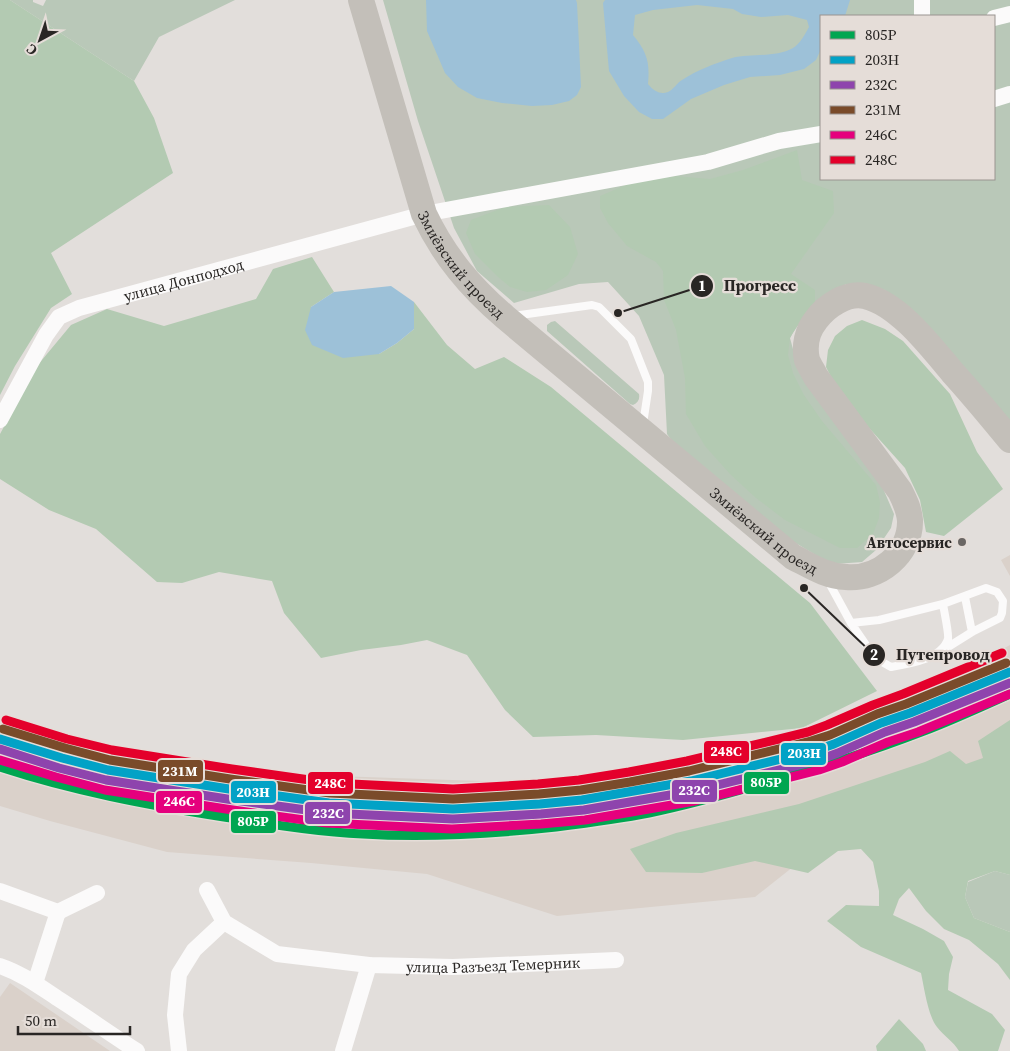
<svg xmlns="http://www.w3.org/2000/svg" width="1010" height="1051" viewBox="0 0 1010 1051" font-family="'Source Serif 4',serif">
  <rect width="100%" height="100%" fill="#e2dedb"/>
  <!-- built -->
  <path fill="#dad1ca" d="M1010,555V576L1001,560Z
    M1010,645V742L931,794L847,824L755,897L557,916L427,874L311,863L167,852L50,821L0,806V724L122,755L278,774L535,783L706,759L942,682Z
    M10,983L110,1051H0V997Z"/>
  <!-- green -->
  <path fill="#b9c8b8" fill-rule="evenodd" d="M10,0H33V2L43,6L46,0H235L159,37L134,81Z
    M383,0H1010V428L885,290L846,284C825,300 803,314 790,338L797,364L882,486L894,514L891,528L876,550L862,562L835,564L819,557L784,536L681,453L667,434L664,375L639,316L608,282L579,284L514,303L477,271L454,228L418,121ZM821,16H994V179H821Z
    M555,321L639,394C640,399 638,403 633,405L630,404L547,331V325L551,322Z
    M995,871L1010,875V932L974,918L965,897L968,882Z"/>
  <!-- forest -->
  <path fill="#b3cab2" d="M0,0H10L134,81L154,118L173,173L51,253L72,294L51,308L15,366L0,395Z
    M797,150L802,180L833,191L834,213L791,274L815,290V308L797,326L790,338L788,355L793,373L804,395L822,421L876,485L880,502L879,518L873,534L857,548H840L785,520L756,498L730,474L705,446L686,414L685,378L676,330L664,300L663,271L656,262L627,246L608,223L600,208V196L628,184L675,176L710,179L743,170Z
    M549,205L570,227L578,254L568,275L546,290L527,292L510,287L497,276L475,254L466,233L471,220L505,207Z
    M312,257L334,292L311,307L379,354L397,343L414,329V302L447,345L475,369L504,357L551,387L810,603L877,691L802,728L683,740L596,735L533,737L505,710L467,655L427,640L401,645L361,650L321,658L284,613L272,581L219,572L182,583L157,582L96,529L49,510L0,479V434L37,366L71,325L107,309L164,326L256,299L273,269Z
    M862,320L885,329L903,341L950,394L977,452L1003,489L944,536L926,532L920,500L905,468L861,419L836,387L826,367L828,350L835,336L847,326Z
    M1010,720V875L995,871L968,881L965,897L974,918L1010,932V980L998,964L969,940L944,929L926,911L909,888L899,899L893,915L923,929L944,941L953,957L949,974L948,990L992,1014L1005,1030L998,1051H959C953,1041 944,1036 937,1027C928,1016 924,987 921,973L861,947L827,921L846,905L879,906V891L873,862L861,849L838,851L808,873L755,861L702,873L646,872L630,849L676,833L799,804L925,762L950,751L966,764L983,758L978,741Z
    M899,1019L923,1044L926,1051H877L876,1046Z"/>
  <!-- water -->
  <path fill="#9dc1d8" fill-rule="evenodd" d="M426,0H576L577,3L581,87L577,95L569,101L552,105L532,106L502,103L477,98L458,87L445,73L427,31Z
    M605,0H850L845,16H821V49L816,60L804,69L780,75L750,77L724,85L691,99L663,119H652L639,112L624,96L609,71L603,3ZM697,5L733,9L742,14L761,17L788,15L807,20L809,27C805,34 800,44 793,48C775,58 751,53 732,58C716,63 697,70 682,80C677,83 673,90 668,92C659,95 653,90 648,84C650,62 647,52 633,35L635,15L653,10Z
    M391,286L414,302V329L397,343L379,354L343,358L312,345L305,330L311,307L334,292Z"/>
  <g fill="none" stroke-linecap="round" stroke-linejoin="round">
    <!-- lane -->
    <path stroke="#fbfafa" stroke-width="8" d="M513,316L592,305L599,307L631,339L648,382V391L643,424
      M827,579L851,623L875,658L891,667C909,664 942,659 948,639C949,633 944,611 943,604
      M965,597L972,632
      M851,623L879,620L943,604L986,588L997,592L1003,601L1002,613L1000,618L972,632L940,652"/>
    <!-- street -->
    <g stroke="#fbfafa" stroke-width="16">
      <path d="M922,16V0"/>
      <path d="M994,18L1010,14"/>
      <path d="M994,99L1010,94"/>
      <path id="s1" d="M0,420L46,335L59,317L79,308L424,214L708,162L779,141L821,134"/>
      <path id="s2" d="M207,890L224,922L277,954L369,965L453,967L616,960"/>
      <path d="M0,891L58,912L97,893"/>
      <path d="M0,966C21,973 39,986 57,998C84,1015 110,1034 137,1051"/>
      <path d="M35,983L58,912"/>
      <path d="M179,1051L175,1015L179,974L194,950L224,922"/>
      <path d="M343,1051L369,965"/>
    </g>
    <!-- primary -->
    <path stroke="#c3bfb9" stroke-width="26" id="s3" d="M361,0L424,214C444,256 470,287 505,317L793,557C811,566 825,576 846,577C878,580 911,554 910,520C909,509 905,501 900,491L816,377C813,371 809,365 807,360C804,346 807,331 816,320C826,306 847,292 865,296C899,304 931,347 953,373C973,395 991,417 1010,440"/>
    <!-- rail-1 casing -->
    <g stroke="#e5ddd8" stroke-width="12">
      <path id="rail-1" d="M0,767C73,791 148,805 224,817C270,824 317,832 363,834C428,838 492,834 556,827C587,823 618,819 649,813C688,805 727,794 765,783C819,768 872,751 924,731C953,720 981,707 1010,694"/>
    </g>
    <!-- rail-2 casing -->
    <g stroke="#e5ddd8" stroke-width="12">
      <path id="rail-2" d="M0,739L62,758L108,770L229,789L329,803L453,809L540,804L582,800L691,781L814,751L834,744L881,723L910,713L1010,672"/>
    </g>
    <!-- rail-3 casing -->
    <g stroke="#e5ddd8" stroke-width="12">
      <path id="rail-3" d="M0,749L59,768L106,780L227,799L328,813L453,819L541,814L584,810L693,791L816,761L838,753L885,732L914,722L1010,683"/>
    </g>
    <!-- rail-4 casing -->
    <g stroke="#e5ddd8" stroke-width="12">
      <path id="rail-4" d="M3,729L65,748L110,760L230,779L330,793L453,799L539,794L581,790L630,782L689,771L811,741L830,735L877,714L906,704L1006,663"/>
    </g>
    <!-- rail-5 casing -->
    <g stroke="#e5ddd8" stroke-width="12">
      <path id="rail-5" d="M0,760L56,777L105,790L226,809L326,823L452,829L541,824L585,820L695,801L819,770L842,762L888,742L918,732L1010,694"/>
    </g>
    <!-- rail-6 casing -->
    <g stroke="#e5ddd8" stroke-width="12">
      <path id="rail-6" d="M6,720L67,739L112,750L232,769L331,783L453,789L538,784L579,780L629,772L687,761L808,732L827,725L873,705L903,694L1002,653"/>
    </g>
    <!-- rail-1 -->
    <use href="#rail-1" stroke="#00a651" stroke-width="9"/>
    <!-- rail-2 -->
    <use href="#rail-2" stroke="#02a2c6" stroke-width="9"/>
    <!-- rail-3 -->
    <use href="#rail-3" stroke="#8e44ad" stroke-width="9"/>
    <!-- rail-4 -->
    <use href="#rail-4" stroke="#7a4b2a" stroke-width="9"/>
    <!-- rail-5 -->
    <use href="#rail-5" stroke="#e5007d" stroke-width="9"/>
    <!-- rail-6 -->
    <use href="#rail-6" stroke="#e4002b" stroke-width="9"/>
  </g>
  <!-- markers -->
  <circle fill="#6a6664" stroke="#e5ddd8" stroke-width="2" cx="962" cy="542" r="5"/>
  <g text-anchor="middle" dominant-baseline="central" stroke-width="4.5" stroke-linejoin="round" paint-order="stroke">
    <!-- street labels -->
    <g font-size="15" fill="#292624" stroke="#e5ddd8">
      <text stroke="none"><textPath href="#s3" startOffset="286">Змиёвский проезд</textPath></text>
      <text stroke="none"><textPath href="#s1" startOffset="249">улица Донподход</textPath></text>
      <text stroke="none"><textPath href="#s3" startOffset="691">Змиёвский проезд</textPath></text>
      <text stroke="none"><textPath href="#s2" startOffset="315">улица Разъезд Темерник</textPath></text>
    </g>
    <!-- poi labels -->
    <g font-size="15" font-weight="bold" fill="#292624" stroke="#e5ddd8" text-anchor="end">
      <text x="952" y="542">Автосервис</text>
    </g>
  </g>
  <!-- callouts -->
  <path fill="none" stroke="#292624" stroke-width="2" d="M618 313L702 286M804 588L874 655"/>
  <g fill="#292624" stroke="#e5ddd8" stroke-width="2">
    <circle cx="618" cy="313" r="5"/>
    <circle cx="804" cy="588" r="5"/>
    <circle cx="702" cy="286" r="12"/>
    <circle cx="874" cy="655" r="12"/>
  </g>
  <g font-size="15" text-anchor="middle" font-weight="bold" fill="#fff">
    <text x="702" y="291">1</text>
    <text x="874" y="660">2</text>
  </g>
  <g font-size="16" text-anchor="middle" font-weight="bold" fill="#292624" stroke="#e5ddd8" stroke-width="4.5" stroke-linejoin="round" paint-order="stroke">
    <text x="760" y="291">Прогресс</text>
    <text x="943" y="660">Путепровод</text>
  </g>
  <g stroke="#e5ddd8" stroke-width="2">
    <rect x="703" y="740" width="47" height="24" rx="5" fill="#e4002b"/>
    <rect x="780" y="742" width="47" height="24" rx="5" fill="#02a2c6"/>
    <rect x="157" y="759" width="47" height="24" rx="5" fill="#7a4b2a"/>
    <rect x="743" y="771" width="47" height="24" rx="5" fill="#00a651"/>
    <rect x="307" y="771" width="47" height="24" rx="5" fill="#e4002b"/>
    <rect x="671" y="779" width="47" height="24" rx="5" fill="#8e44ad"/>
    <rect x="230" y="780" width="47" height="24" rx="5" fill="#02a2c6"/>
    <rect x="155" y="790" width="48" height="24" rx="5" fill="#e5007d"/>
    <rect x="304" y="801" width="47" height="24" rx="5" fill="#8e44ad"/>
    <rect x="230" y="810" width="47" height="24" rx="5" fill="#00a651"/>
  </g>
  <g font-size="14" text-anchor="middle" font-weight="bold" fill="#fff">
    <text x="726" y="756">248С</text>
    <text x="804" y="758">203Н</text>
    <text x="180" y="776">231М</text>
    <text x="766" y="787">805Р</text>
    <text x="330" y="788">248С</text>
    <text x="694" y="795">232C</text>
    <text x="253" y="797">203Н</text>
    <text x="179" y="806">246С</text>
    <text x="328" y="818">232C</text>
    <text x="253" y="826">805Р</text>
  </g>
  <!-- legend -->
  <rect x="820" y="15" width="175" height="165" fill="#e5ddd8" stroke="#9a9490"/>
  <rect x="830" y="31" width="25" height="8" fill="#00a651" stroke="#9a9490"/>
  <text x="865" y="40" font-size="15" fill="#292624">805Р</text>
  <rect x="830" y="56" width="25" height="8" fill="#02a2c6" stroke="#9a9490"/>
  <text x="865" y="65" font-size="15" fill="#292624">203Н</text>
  <rect x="830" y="81" width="25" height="8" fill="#8e44ad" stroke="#9a9490"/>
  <text x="865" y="90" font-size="15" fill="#292624">232C</text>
  <rect x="830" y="106" width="25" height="8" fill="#7a4b2a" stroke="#9a9490"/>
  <text x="865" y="115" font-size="15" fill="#292624">231М</text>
  <rect x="830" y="131" width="25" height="8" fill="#e5007d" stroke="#9a9490"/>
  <text x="865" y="140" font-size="15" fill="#292624">246С</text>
  <rect x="830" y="156" width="25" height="8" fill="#e4002b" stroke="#9a9490"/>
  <text x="865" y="165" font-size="15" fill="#292624">248С</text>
  <!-- north arrow -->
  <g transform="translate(40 40) rotate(220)" stroke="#e5ddd8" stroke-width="4" paint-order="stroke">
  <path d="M0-4L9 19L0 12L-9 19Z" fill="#292624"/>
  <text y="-8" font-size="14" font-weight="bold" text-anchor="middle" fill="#292624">С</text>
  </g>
  <!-- scale -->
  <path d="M18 1026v8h112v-8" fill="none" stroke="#292624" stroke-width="2.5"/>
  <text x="25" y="1026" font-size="15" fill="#292624" stroke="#e5ddd8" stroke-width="4" paint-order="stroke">50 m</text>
</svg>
